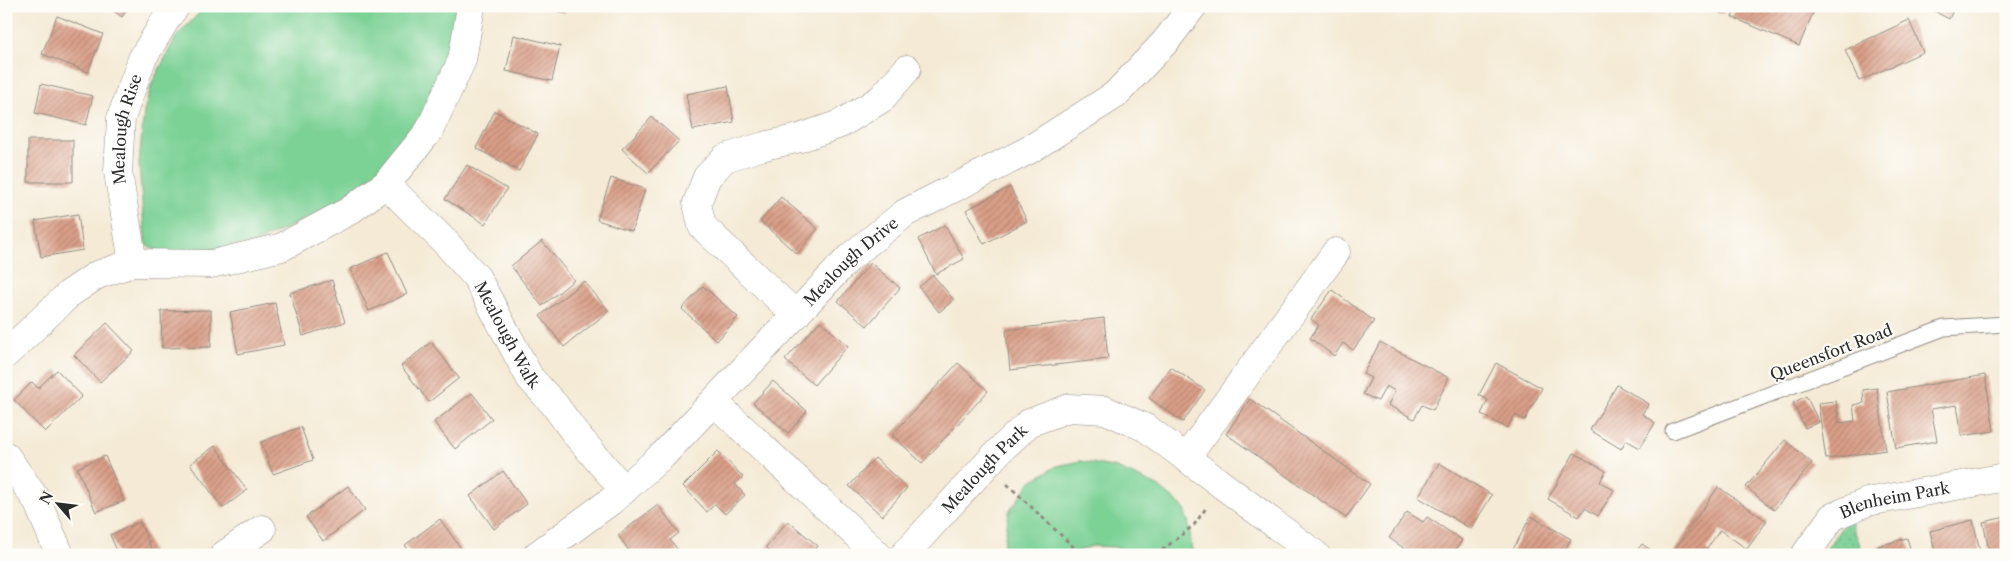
<svg xmlns="http://www.w3.org/2000/svg" width="2012" height="561" viewBox="0 0 2012 561" font-family="'Libre Caslon Text',serif">
  <defs>
    <pattern id="garden-dots" width="8" height="8" patternUnits="userSpaceOnUse" patternTransform="scale(1.25)"><rect width="8" height="8" fill="#7cd195"/><path d="M2 2h.1M6 6h.1" fill="none" stroke="#66aa7a" stroke-width="1.8" stroke-linecap="round"/></pattern>
    <pattern id="building-hatch" width="6" height="6" patternUnits="userSpaceOnUse" patternTransform="scale(1.25)"><rect width="6" height="6" fill="#da9f88"/><path d="M-1 1l2-2M0 6l6-6M5 7l2-2" fill="none" stroke="#b1826f"/></pattern>
  </defs>
  <rect width="100%" height="100%" fill="#fdfcf7"/>
  <filter id="ink" filterUnits="userSpaceOnUse"><feTurbulence type="fractalNoise" baseFrequency=".02" numOctaves="2"/><feDisplacementMap in="SourceGraphic" scale="10" xChannelSelector="R" yChannelSelector="G"/><feConvolveMatrix kernelMatrix="1 2 1 2 8 2 1 2 1" color-interpolation-filters="sRGB"/></filter>
  <filter id="wash" filterUnits="userSpaceOnUse"><feTurbulence type="fractalNoise" baseFrequency=".0096" numOctaves="4" result="noise"/><feDisplacementMap in="SourceGraphic" scale="20" xChannelSelector="R" yChannelSelector="G"/><feGaussianBlur stdDeviation="1.12" result="paint"/><feColorMatrix in="noise" values="0 0 0 0 0 0 0 0 0 0 0 0 0 0 0 0 0 1.4 0 .05"/><feComposite in="paint" operator="in"/></filter>
  <g filter="url(#wash)">
    <rect width="100%" height="100%" fill="#f4ead5"/>
    <!-- grass -->
    <path fill="#7cd195" stroke="#547e60" d="M206,6H458L450,52L433,99L418,127L392,159L358,187L315,215L254,243L170,255L148,247L145,241L139,164L144,111L152,83L176,37Z
      M1081,461L1117,468L1158,486L1182,506L1188,520L1193,555H1130L1115,547L1092,546L1077,552L1075,555H1005L1004,544L1009,512L1031,481L1057,466Z"/>
    <!-- garden -->
    <path fill="url(#garden-dots)" stroke="#547e60" d="M1849,517L1864,555H1822Z"/>
    <g id="blocks">
      <!-- building -->
      <path fill="url(#building-hatch)" d="M107,6H129L122,17Z
        M541,6H566L565,13Z
        M1704,6H1726L1723,14Z
        M1737,6H1816L1799,46L1732,17Z
        M1925,6H1955L1949,19Z
        M57,16L103,34L88,72L42,54Z
        M1909,20L1923,52L1859,81L1845,50Z
        M514,35L560,46L552,81L506,71Z
        M41,84L93,96L86,125L35,113Z
        M728,86L734,122L693,130L686,94Z
        M495,111L538,134L519,171L476,148Z
        M652,117L679,141L648,173L622,149Z
        M28,140H73V182H28Z
        M467,165L507,189L485,224L445,199Z
        M611,178L645,189L632,231L597,220Z
        M1010,187L1027,221L984,244L966,210Z
        M781,197L818,229L797,254L760,221Z
        M78,214L83,250L41,257L35,221Z
        M945,225L964,259L936,274L918,239Z
        M542,241L574,280L542,306L511,266Z
        M388,252L407,294L369,311L350,269Z
        M871,263L900,288L867,326L838,301Z
        M933,275L954,300L939,312L919,287Z
        M332,280L345,322L303,336L290,293Z
        M584,281L609,311L564,347L540,316Z
        M703,286L738,317L717,341L682,309Z
        M1332,290L1374,321L1353,350L1343,343L1334,356L1310,338L1319,325L1311,319Z
        M275,303L284,345L238,354L230,312Z
        M211,310V347L162,348L161,311Z
        M1104,318L1108,359L1010,370L1006,330Z
        M820,321L848,346L814,385L785,360Z
        M107,323L134,351L100,382L74,355Z
        M431,342L459,378L429,402L401,366Z
        M1380,342L1449,378L1433,410L1422,405L1414,419L1388,405L1395,391L1386,386L1378,401L1363,394L1371,378L1363,374Z
        M958,363L988,391L922,463L892,435Z
        M1496,363L1542,388L1525,420L1515,415L1507,428L1481,414L1488,400L1479,395Z
        M1171,367L1205,390L1183,422L1149,398Z
        M57,370L82,396L45,432L14,400L32,382L38,388Z
        M1985,375L1994,431L1962,436L1957,405L1931,409L1937,441L1896,448L1887,392Z
        M773,381L807,411L788,433L753,403Z
        M1617,385L1649,404L1642,414L1655,423L1640,448L1626,440L1621,449L1590,430Z
        M1877,388L1886,450L1826,459L1818,403L1836,401L1839,423L1855,421L1853,405L1864,403L1863,390Z
        M472,393L492,419L455,449L434,422Z
        M1806,396L1819,422L1805,428L1793,403Z
        M1250,399L1370,484L1346,518L1226,434Z
        M301,427L313,460L273,474L261,442Z
        M1785,440L1812,463L1774,510L1746,487Z
        M215,446L247,490L223,508L190,464Z
        M718,451L743,477L735,484L745,495L725,514L715,504L707,512L683,486Z
        M1574,453L1606,471L1600,482L1614,490L1598,516L1585,508L1579,517L1548,499Z
        M105,456L124,501L96,512L77,468Z
        M875,458L907,488L882,516L849,486Z
        M1439,463L1492,495L1471,529L1418,497Z
        M503,471L527,504L494,529L470,496Z
        M348,486L365,510L323,541L306,517Z
        M1718,487L1767,521L1747,549L1720,530L1706,550L1713,555H1671Z
        M658,505L679,533L670,540L679,551L674,555H632L618,535Z
        M1407,512L1423,522L1427,517L1462,540L1453,555H1401L1405,549L1389,538Z
        M1531,516L1571,539L1562,555H1510Z
        M2006,517V555H1990L1983,522Z
        M440,519L462,550L456,555H412L405,545Z
        M1973,520L1980,551L1968,555H1936L1930,531Z
        M788,521L818,546L810,555H774L766,547Z
        M140,522L154,555H119L110,535Z
        M1907,538L1912,555H1880L1878,546Z
        M1642,544L1658,555H1638L1635,553Z"/>
    </g>
  </g>
  <g filter="url(#ink)">
    <use href="#blocks" fill-opacity="0" stroke="#908a80" stroke-width="1"/>
    <g fill="none" stroke-linecap="round" stroke-linejoin="round">
      <!-- service casing -->
      <g stroke="#908a80" stroke-width="17">
        <path id="service" d="M1673,431L1944,328L2006,324"/>
      </g>
      <!-- minor casing -->
      <g stroke="#908a80" stroke-width="29">
        <g id="minor">
          <path id="s1" d="M386,184L446,243L477,278L530,378L554,404L575,433L624,490"/>
          <path id="s2" d="M133,263L118,172L121,118L142,59L168,16L176,6"/>
          <path d="M796,315L702,226L697,203L707,177L725,158L764,146L800,138L840,124L881,99L907,69"/>
          <path d="M6,354L69,294L97,275L133,263L212,264L282,247L349,211L386,184L429,131L462,60L471,6"/>
          <path d="M714,402L878,555"/>
          <path d="M6,456L37,501L60,555"/>
          <path d="M1186,458L1336,252"/>
          <path d="M224,555L262,529"/>
          <path id="s3" d="M537,555L611,501L663,455L850,257L905,213L1029,150L1115,95L1165,42L1193,6"/>
          <path id="s4" d="M904,555L998,452L1029,423L1069,408L1105,410L1146,428L1316,555"/>
          <path id="s5" d="M1805,555L1832,517L1867,502L2006,477"/>
        </g>
      </g>
      <!-- path -->
      <path stroke="#908a80" stroke-width="3" stroke-dasharray="4 4" stroke-linecap="butt" d="M1007,484L1082,555
        M1156,555L1194,525L1206,508"/>
      <!-- service -->
      <use href="#service" stroke="#fff" stroke-width="15"/>
      <!-- minor -->
      <use href="#minor" stroke="#fff" stroke-width="28"/>
    </g>
  </g>
  <g text-anchor="middle" dominant-baseline="central" stroke-width="4.5" stroke-linejoin="round" paint-order="stroke">
    <!-- street labels -->
    <g font-size="16" fill="#2b2b2b" stroke="#fdfcf7">
      <text stroke="none"><textPath href="#s2" startOffset="136">Mealough Rise</textPath></text>
      <text stroke="none"><textPath href="#s3" startOffset="431">Mealough Drive</textPath></text>
      <text stroke="none"><textPath href="#s1" startOffset="195">Mealough Walk</textPath></text>
      <text transform="translate(1831 352) rotate(-21)">Queensfort Road</text>
      <text stroke="none"><textPath href="#s4" startOffset="118">Mealough Park</textPath></text>
      <text stroke="none"><textPath href="#s5" startOffset="112">Blenheim Park</textPath></text>
    </g>
  </g>
  <!-- margin -->
  <rect width="2012" height="561" fill="none" stroke="#fdfcf7" stroke-width="25"/>
  <!-- north arrow -->
  <g transform="translate(58 504) rotate(298)" stroke="#fdfcf7" stroke-width="4" paint-order="stroke">
  <path d="M0-4L9 19L0 12L-9 19Z" fill="#2b2b2b"/>
  <text y="-8" font-size="14" font-weight="bold" text-anchor="middle" fill="#2b2b2b">N</text>
  </g>
</svg>
